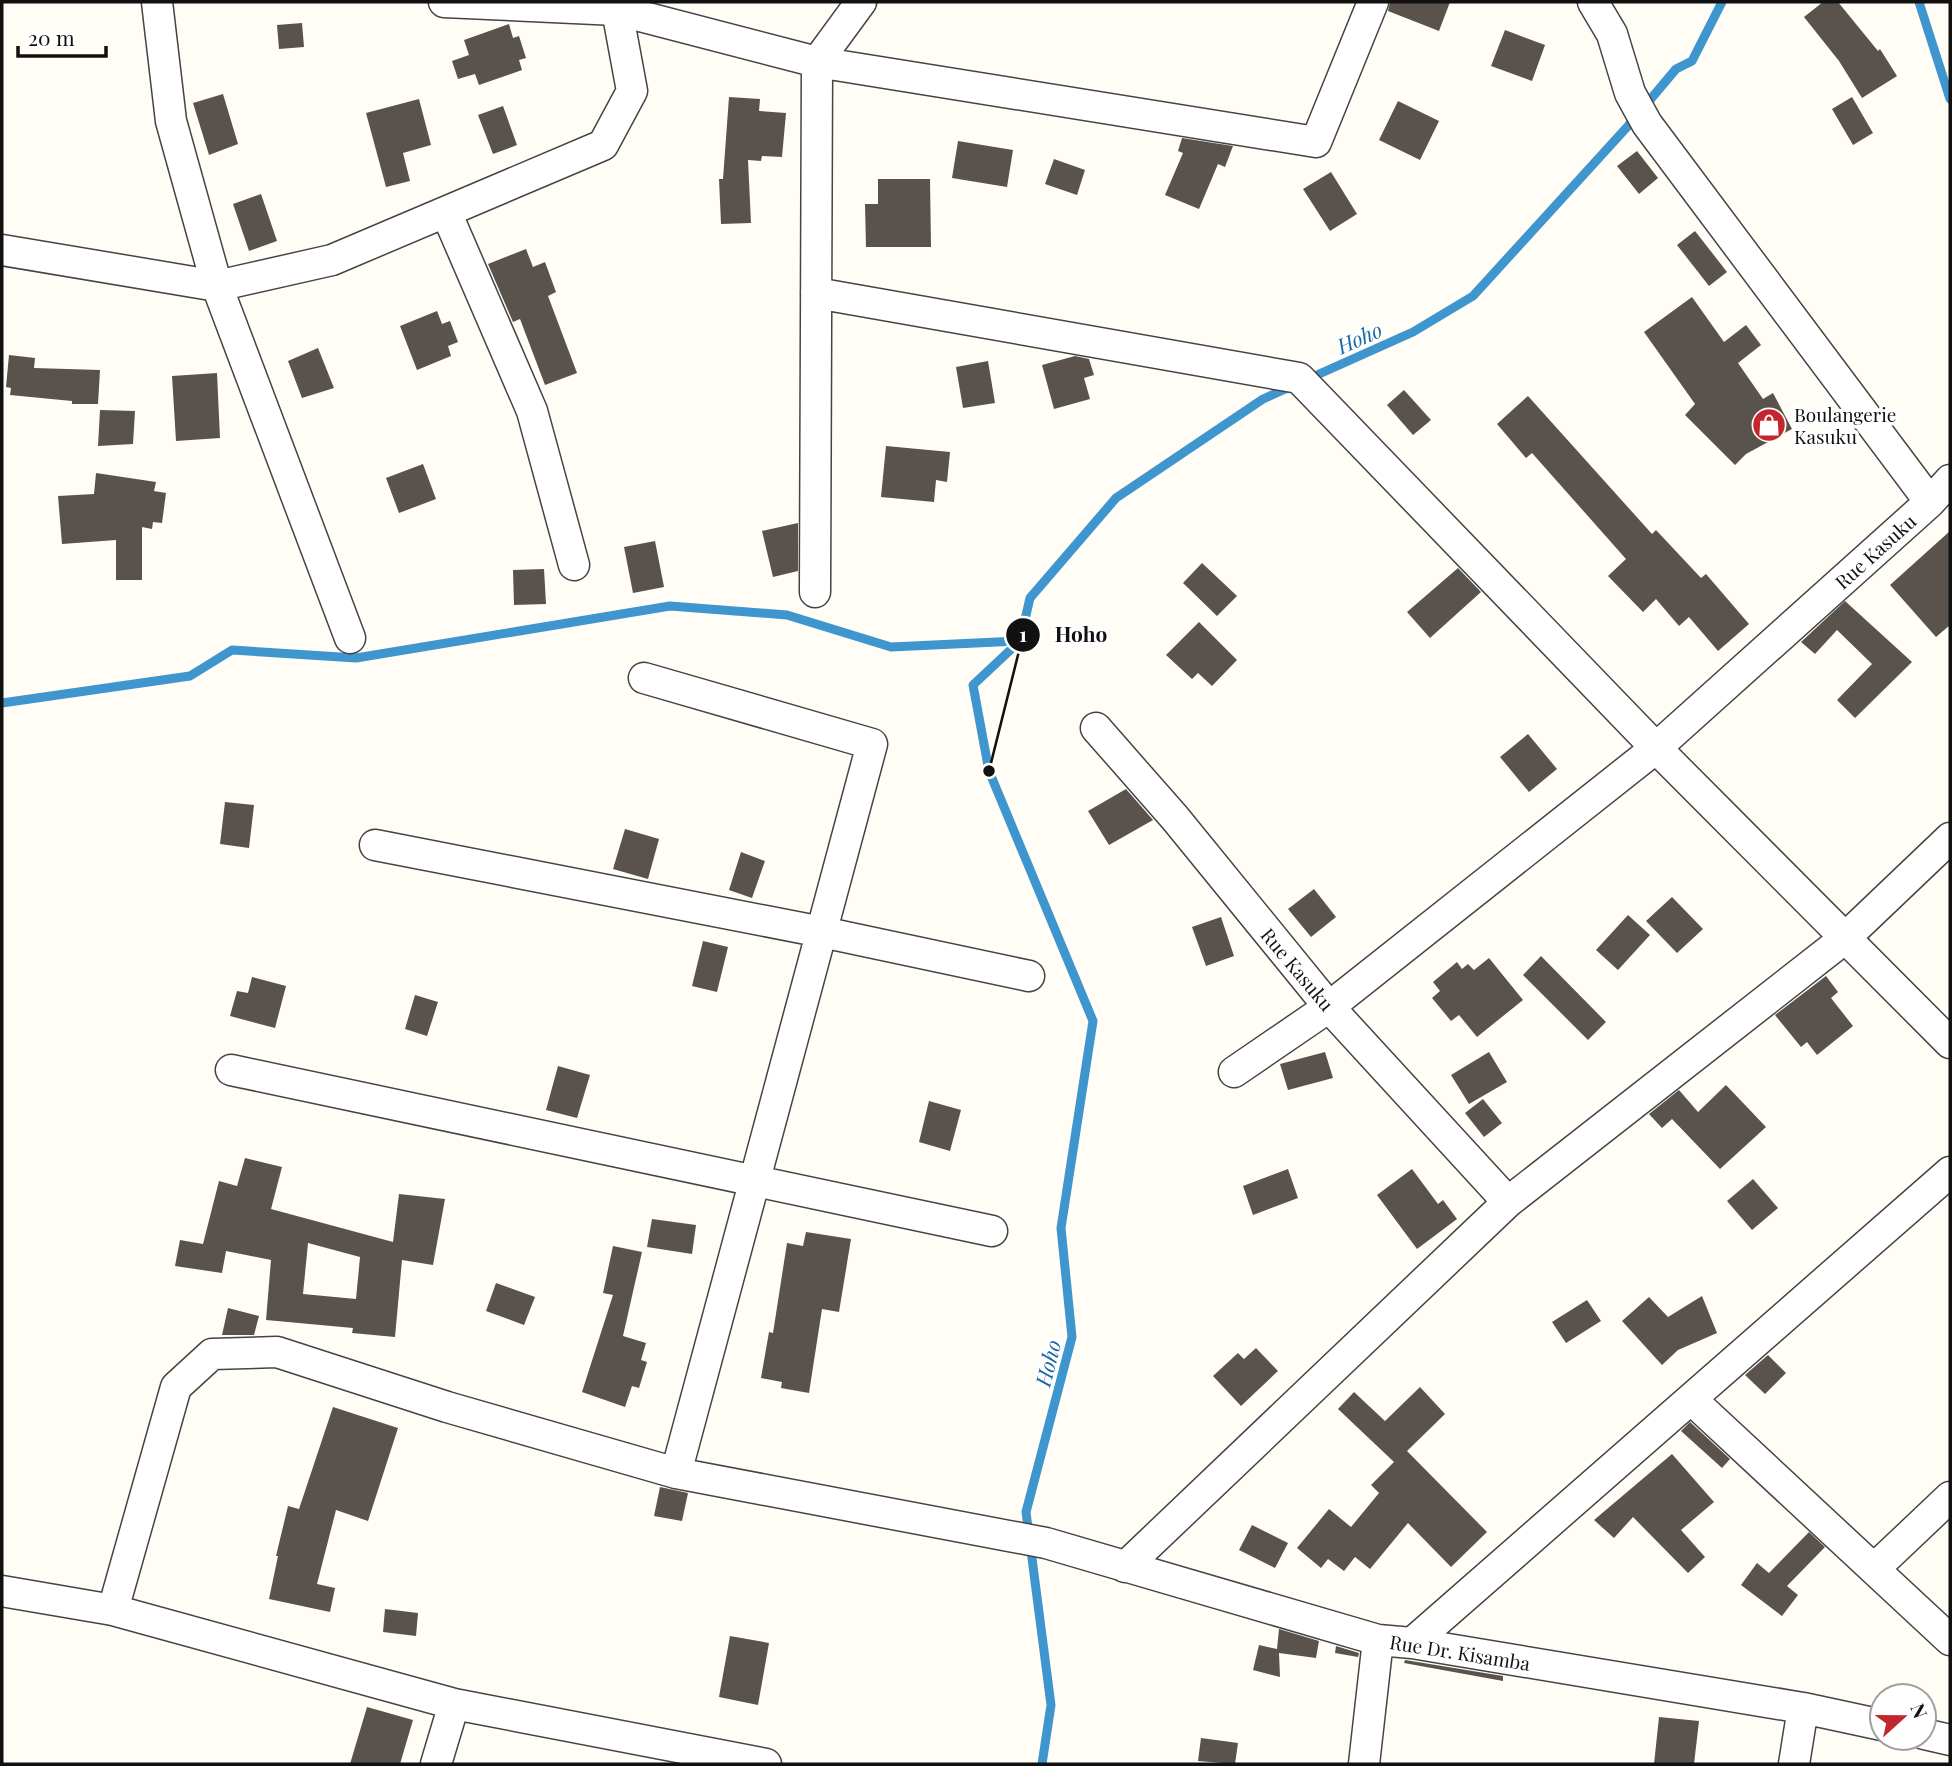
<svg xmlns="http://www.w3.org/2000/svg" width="1952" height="1766" viewBox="0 0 1952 1766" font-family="'Playfair Display',serif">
  <rect width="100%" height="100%" fill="#fffdf5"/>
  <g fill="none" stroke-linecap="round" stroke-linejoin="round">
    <!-- stream -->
    <path stroke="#3f96cf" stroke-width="9" d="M1919,2L1950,99
      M1308,379L1413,332L1473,296L1628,126L1676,69L1692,61L1722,2
      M2,703L190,676L232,650L356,658L670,606L787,615L891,647L1020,641
      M1042,1764L1051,1705L1026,1512L1072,1337L1061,1228L1093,1021L989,771L973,685L1020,641L1030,598L1116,498L1263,399L1292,386"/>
  </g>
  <!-- building -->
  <path fill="#5a524d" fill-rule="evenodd" d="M1390,2H1450L1439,31L1388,11Z
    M1823,2H1838L1878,51L1880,49L1897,76L1862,98L1839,61L1804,17Z
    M302,23L304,47L279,49L277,25Z
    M509,24L513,38L519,36L526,58L519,60L522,70L479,85L475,74L458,79L452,61L469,55L464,40Z
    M1505,30L1545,45L1532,81L1491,66Z
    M223,94L238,144L209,155L193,103Z
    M729,97L760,99L759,111L786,113L782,157L762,156L761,161L748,160L751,223L721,224L719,179H723Z
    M1852,97L1873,133L1853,145L1832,109Z
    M419,99L431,145L403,153L410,181L386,187L366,113Z
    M1398,101L1439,121L1420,160L1379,140Z
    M503,106L517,145L493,154L478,115Z
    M1182,138L1233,146L1225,167L1218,164L1199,209L1165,195L1183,153L1178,151Z
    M958,141L1013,150L1007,187L952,178Z
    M1637,151L1658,178L1639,194L1617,166Z
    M1054,159L1085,170L1077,195L1045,184Z
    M1331,172L1357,214L1330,231L1303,189Z
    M878,179H930L931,247H866L865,204H878Z
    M261,194L277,241L249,251L233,204Z
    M1695,231L1727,272L1709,286L1677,245Z
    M526,249L533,267L545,262L556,292L548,296L577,373L545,385L520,319L513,322L488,264Z
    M1692,297L1724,342L1746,325L1761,345L1738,363L1763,399L1773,393L1792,429L1746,454L1735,465L1685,415L1695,404L1644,332Z
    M437,311L442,324L450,321L458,342L448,346L451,356L417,370L400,326Z
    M318,348L334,388L302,398L288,361Z
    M9,355L35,358L34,368L100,370L98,404H72V401L10,395L11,388L6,387Z
    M1075,356L1089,359L1094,375L1084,378L1090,399L1054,409L1042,365Z
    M988,361L995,403L963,408L956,367Z
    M217,373L220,438L176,441L172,376Z
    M1404,390L1431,420L1413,435L1387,405Z
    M1528,396L1652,534L1656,530L1701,578L1706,574L1749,624L1718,651L1689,617L1679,626L1656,599L1643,612L1608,576L1626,559L1532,453L1526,458L1497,424Z
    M100,410L135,411L133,444L98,446Z
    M886,446L950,452L947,482L936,480L934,502L881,497Z
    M423,464L436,499L399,513L386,478Z
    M96,473L156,482L154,491L166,493L162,523L153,522L152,529L142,527V580H116V540L62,544L58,496L94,494Z
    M798,523V571L773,577L762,531Z
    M1950,531V625L1936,637L1890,585Z
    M655,541L664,587L633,593L624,547Z
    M1202,563L1237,596L1217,616L1183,583Z
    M1458,568L1481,592L1430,638L1407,612Z
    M544,569L546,604L514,605L513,570Z
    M1845,601L1912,662L1855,718L1837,700L1872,664L1837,630L1815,654L1801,642Z
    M1199,622L1237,660L1212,686L1198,673L1192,679L1166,655Z
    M1528,734L1557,769L1529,792L1500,757Z
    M1126,789L1153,820L1109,845L1088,811Z
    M225,802L254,805L249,848L220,844Z
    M625,829L659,839L648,879L613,869Z
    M741,852L765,861L752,898L729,890Z
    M1314,889L1336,917L1311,937L1288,909Z
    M1672,897L1703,929L1677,953L1646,921Z
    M1628,915L1650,935L1618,970L1596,950Z
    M1221,917L1234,956L1206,966L1192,927Z
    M703,941L728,947L717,992L692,986Z
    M1541,956L1606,1022L1588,1040L1523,975Z
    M1489,958L1523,1000L1477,1037L1459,1015L1451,1021L1432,998L1440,991L1433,982L1457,962L1462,969L1468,964L1474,970Z
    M1826,976L1838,992L1831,998L1853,1026L1817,1055L1807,1042L1801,1047L1775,1015Z
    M252,977L286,986L275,1028L230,1016L237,991L248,993Z
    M415,995L438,1002L427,1036L405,1029Z
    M1325,1052L1333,1078L1288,1090L1280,1064Z
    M1489,1052L1507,1082L1469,1104L1451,1075Z
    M558,1066L590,1075L577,1118L546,1110Z
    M1726,1085L1766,1127L1720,1169L1672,1119L1662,1128L1649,1114L1679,1090L1698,1112Z
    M1483,1099L1502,1123L1484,1137L1465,1113Z
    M929,1101L961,1110L950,1151L919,1142Z
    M245,1158L282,1167L271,1209L393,1242L399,1194L445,1199L433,1265L402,1260L395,1337L352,1333L353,1328L266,1320L271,1260L226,1251L222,1273L175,1266L180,1240L203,1244L219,1181L237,1186ZM308,1243L360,1257L356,1299L303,1294Z
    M1288,1169L1298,1198L1253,1215L1243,1186Z
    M1412,1169L1438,1204L1443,1200L1457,1219L1417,1249L1377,1195Z
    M1753,1179L1778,1208L1752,1230L1727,1201Z
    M652,1219L696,1225L692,1254L647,1247Z
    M806,1232L851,1239L839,1312L822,1309L809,1393L781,1388L782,1382L761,1378L769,1332L773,1333L787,1243L803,1246Z
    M613,1246L642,1252L623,1336L646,1343L641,1360L647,1362L639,1388L632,1386L625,1407L582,1392L613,1295L603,1293Z
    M496,1283L535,1297L524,1325L486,1311Z
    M1702,1296L1717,1333L1678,1350L1662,1365L1622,1321L1649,1297L1668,1317Z
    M1587,1300L1601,1321L1566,1343L1552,1322Z
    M228,1308L259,1316L254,1335H222Z
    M1256,1348L1278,1371L1241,1406L1213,1376L1238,1353L1244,1359Z
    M1768,1355L1786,1373L1765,1394L1745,1375Z
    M1420,1387L1445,1414L1407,1451L1487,1532L1451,1567L1408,1523L1370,1569L1355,1557L1344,1571L1328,1559L1321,1568L1297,1548L1329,1509L1351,1527L1379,1493L1371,1485L1394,1462L1338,1409L1354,1392L1385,1421Z
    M333,1407L398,1428L368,1521L336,1510L317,1584L335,1588L330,1612L269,1599L278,1556H276L288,1506L299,1509Z
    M1690,1422L1730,1459L1722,1468L1681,1431Z
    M1672,1454L1714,1502L1681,1530L1705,1557L1688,1573L1633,1517L1614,1538L1594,1520Z
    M660,1487L688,1493L682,1521L654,1516Z
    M1252,1525L1288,1543L1275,1568L1239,1550Z
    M1809,1532L1825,1547L1787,1586L1798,1595L1782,1616L1741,1585L1757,1563L1769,1573Z
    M385,1609L418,1613L416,1636L383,1632Z
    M1279,1629L1319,1641L1316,1658L1279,1653L1280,1677L1253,1670L1259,1645L1277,1649Z
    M730,1636L769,1643L758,1705L719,1697Z
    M1336,1646L1359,1653L1358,1657L1335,1653Z
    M1405,1660L1503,1676V1681L1404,1663Z
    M367,1707L413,1720L400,1764H350Z
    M1659,1717L1699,1721L1694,1764H1654Z
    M1201,1738L1238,1743L1235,1764L1198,1761Z"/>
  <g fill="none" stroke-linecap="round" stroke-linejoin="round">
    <!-- minor casing -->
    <g stroke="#444" stroke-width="33">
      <path id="minor" d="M157,2L171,121L217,286L350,638
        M444,2L617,10L817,62L1316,142L1373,2
        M446,212L532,411L574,565
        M2,250L217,286L332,260L603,145L632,91L617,10
        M816,293L1299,378L1656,748L1950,1043
        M1930,502L1950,480
        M815,592L817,62L861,2
        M644,678L872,744L676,1473
        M1096,728L1175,818L1329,1007L1508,1202
        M375,845L822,932L1029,976
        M231,1070L992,1231
        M1234,1072L1329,1007L1656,748L1930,502L1647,124L1630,93L1612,34L1593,2
        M1692,1400L1950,1640
        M1125,1567L1508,1202L1844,939L1950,838
        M1875,1568L1950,1497
        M2,1591L113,1610L454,1704L766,1764
        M113,1610L176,1387L212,1354L277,1352L447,1407L676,1473L1046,1543L1378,1640L1412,1643L1803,1708L1882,1725
        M1412,1643L1950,1172
        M1924,1734L1950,1740
        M436,1764L454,1704
        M1364,1764L1378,1640
        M1794,1764L1803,1708"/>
    </g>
    <!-- minor -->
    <use href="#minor" stroke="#fff" stroke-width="30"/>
  </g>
  <!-- icons -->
  <defs>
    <g id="shop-disc" transform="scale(1.75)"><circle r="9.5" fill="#c4262e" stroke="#fff"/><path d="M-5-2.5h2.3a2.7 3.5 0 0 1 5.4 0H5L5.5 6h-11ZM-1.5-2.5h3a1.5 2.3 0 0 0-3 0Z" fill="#fff"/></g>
  </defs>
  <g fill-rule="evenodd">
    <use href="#shop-disc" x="1769" y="425"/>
  </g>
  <g text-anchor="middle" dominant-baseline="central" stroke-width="7" stroke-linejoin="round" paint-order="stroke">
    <!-- poi labels -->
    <g font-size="19" fill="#111" stroke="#fff" text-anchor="start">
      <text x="1794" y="414">Boulangerie<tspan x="1794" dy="22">Kasuku</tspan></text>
    </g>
    <!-- street labels -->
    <g font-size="19" fill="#111" stroke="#fff">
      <text transform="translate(1875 551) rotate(-42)">Rue Kasuku</text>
      <text transform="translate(1298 969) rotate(50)">Rue Kasuku</text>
      <text transform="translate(1460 1652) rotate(9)">Rue Dr. Kisamba</text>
    </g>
    <!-- water labels -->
    <g font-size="21" font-style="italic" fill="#1768a6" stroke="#fff">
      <text transform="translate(1359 337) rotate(-24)">Hoho</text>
      <text transform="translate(1047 1363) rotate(-76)">Hoho</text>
    </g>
  </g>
  <!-- callouts -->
  <path fill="none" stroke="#111" stroke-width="2.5" d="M989 771L1023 635"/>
  <g fill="#111" stroke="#fff" stroke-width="2.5">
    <circle cx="989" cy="771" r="7"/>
    <circle cx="1023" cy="635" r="18"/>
  </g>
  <g font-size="21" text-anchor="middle" font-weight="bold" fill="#fff">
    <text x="1023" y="642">1</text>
  </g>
  <g font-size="21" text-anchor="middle" font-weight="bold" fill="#111" stroke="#fff" stroke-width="7" stroke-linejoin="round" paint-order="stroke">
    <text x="1081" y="642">Hoho</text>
  </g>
  <!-- border -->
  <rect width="1952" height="1766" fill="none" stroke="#111111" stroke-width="7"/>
  <!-- north arrow -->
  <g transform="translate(1903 1717) rotate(69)"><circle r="33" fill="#ffffff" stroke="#a0a0a0" stroke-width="2"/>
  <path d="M0-5L12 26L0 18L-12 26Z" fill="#c4262e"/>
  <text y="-10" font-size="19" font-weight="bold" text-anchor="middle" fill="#111111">N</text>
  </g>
  <!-- scale -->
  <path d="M18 46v10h88v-10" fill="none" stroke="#111111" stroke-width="3.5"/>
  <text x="28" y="46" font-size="21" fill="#111111" stroke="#ffffff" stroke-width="5" paint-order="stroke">20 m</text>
</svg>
